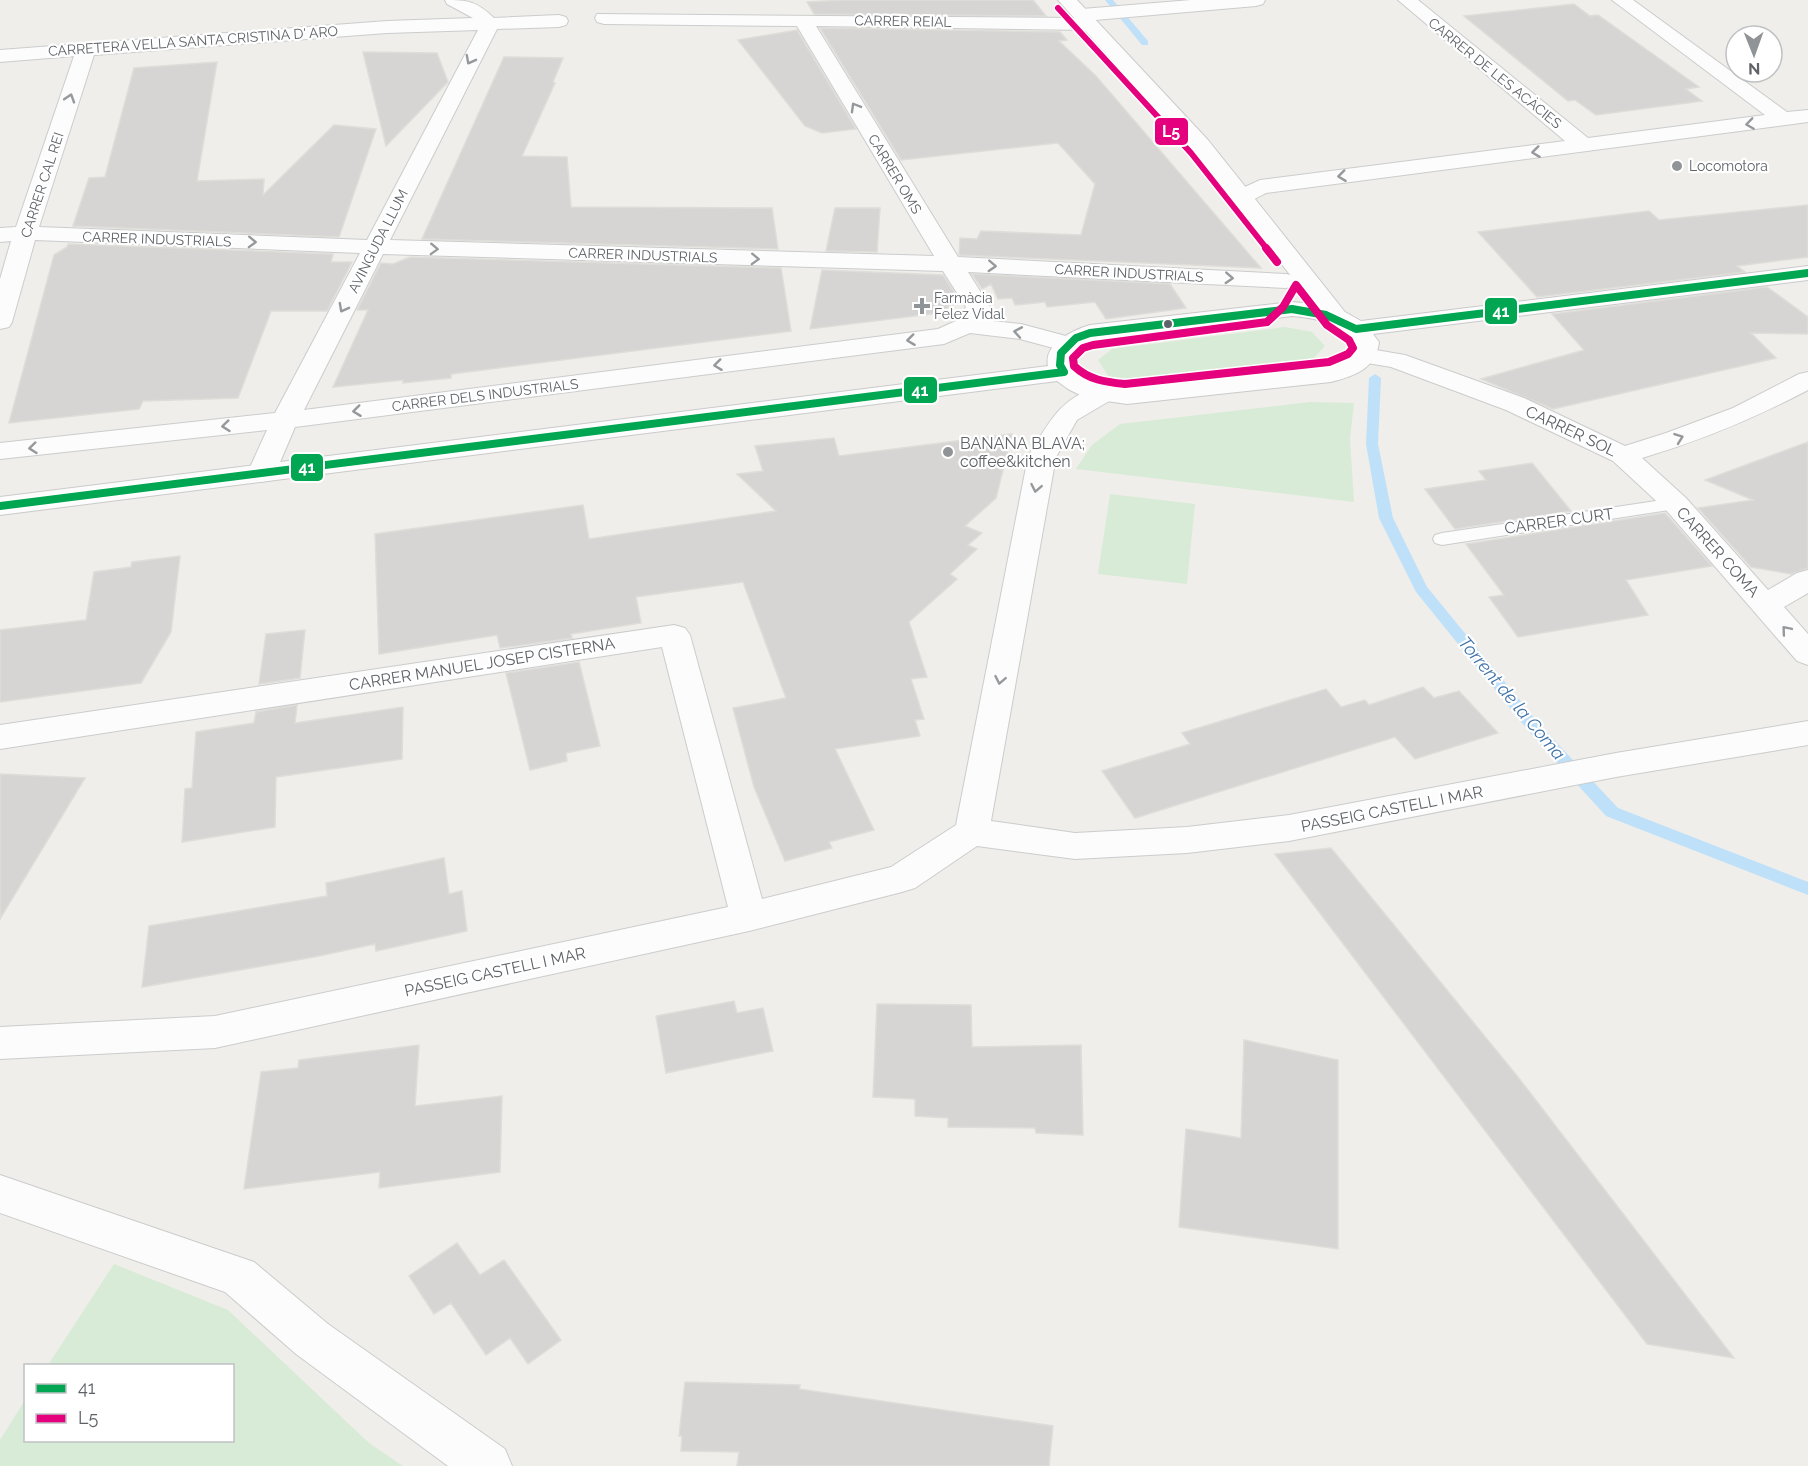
<svg xmlns="http://www.w3.org/2000/svg" width="1808" height="1466" viewBox="0 0 1808 1466" font-family="Raleway,sans-serif">
  <rect width="100%" height="100%" fill="#efeeea"/>
  <!-- green -->
  <path fill="#d8ebd6" d="M1285,327L1312,332L1325,346L1308,365L1140,387L1109,377L1098,360L1112,349Z
    M1310,402L1354,403L1350,439L1354,502L1076,469L1092,445L1120,424Z
    M1110,494L1195,504L1187,584L1098,574Z
    M114,1264L228,1310L369,1443L403,1466H0V1440L25,1400L26,1440H232V1366L48,1365Z"/>
  <g fill="none" stroke-linecap="round" stroke-linejoin="round">
    <!-- stream -->
    <path fill="#bfe0f9" fill-rule="evenodd" d="M1105,0H1113L1148,41V45H1142Z
      M1375,374L1381,378L1378,444L1393,518L1427,587L1541,726L1618,808L1808,882V895L1606,816L1531,734L1416,592L1379,518L1366,444L1369,378Z"/>
  </g>
  <!-- building -->
  <path fill="#d6d5d3" stroke="#deddd9" stroke-width="1.5" d="M845,0H1033L1046,16L814,14L807,2Z
    M1574,4L1590,16L1598,15L1699,87L1686,89L1702,101L1596,115L1575,100L1568,101L1464,16Z
    M820,28L1060,32L1067,40L1059,41L1096,76L1261,268L959,255L960,238L977,239L981,231L1081,235L1095,184L1058,143L901,160Z
    M797,30L856,129L822,133L805,126L738,40Z
    M363,52L437,53L448,82L386,146Z
    M504,57L563,58L553,82L555,83L522,156L567,157L571,207L772,208L778,249L422,239Z
    M217,62L197,181L264,179L263,195L334,125L376,129L339,237L73,226L89,178L105,177L134,68Z
    M1808,205V257L1737,266L1745,272L1537,297L1478,232L1649,211L1659,220Z
    M835,208H880L877,252L826,251Z
    M68,244L333,254L331,262H352L327,311H271L238,398L143,401L139,409L9,423L54,255L67,247Z
    M410,257L781,268L791,331L483,370L451,374V378L403,383V380L333,387L368,310H357L381,263L393,264Z
    M822,270L943,275L960,301L939,313L810,329Z
    M972,274L1170,284L1186,308L1106,319L1095,302L1047,307L1045,302L1015,305L1012,298L998,299L991,284L982,289Z
    M1767,287L1808,317V334L1751,333L1776,358L1553,409L1481,379L1584,350L1552,314Z
    M1012,434L996,498L965,526L982,533L968,545L977,549L950,574L957,579L909,622L927,677L911,679L924,719L915,720L920,736L835,749L874,830L829,842L832,848L785,861L754,787L733,708L786,698L743,582L636,597L641,623L571,634L572,638L500,648L497,635L379,654L375,534L583,505L589,539L776,511L737,474L763,471L755,446L834,438L839,456Z
    M1808,442V568L1791,574L1751,567L1698,508L1753,500L1705,480Z
    M1532,463L1571,511L1455,529L1425,489L1486,480L1479,471Z
    M1665,513L1712,566L1626,580L1648,615L1518,637L1489,597L1504,595L1466,544Z
    M180,556L171,632L141,683L0,702V630L86,620L94,572L131,567L132,562Z
    M305,630L300,678L259,684L266,634Z
    M579,662L600,746L566,753L567,761L530,770L506,673Z
    M1423,687L1434,698L1459,691L1498,733L1415,759L1395,737L1135,818L1102,771L1190,744L1182,733L1326,689L1341,707L1365,700L1369,705Z
    M297,705L295,723L403,707L402,759L276,777L275,827L182,842L185,789L192,788L196,732L254,723L256,712Z
    M0,774L85,778L0,919Z
    M1331,848L1518,1077L1734,1358L1647,1344L1275,854Z
    M444,858L449,894L462,891L467,931L376,951L375,944L314,957L142,987L149,926L327,896L326,883Z
    M734,1001L737,1013L763,1008L773,1051L666,1073L656,1016Z
    M877,1004L971,1005L972,1047L1081,1045L1083,1135L1036,1133L1035,1128L948,1127V1118L915,1116V1099L873,1097Z
    M1244,1040L1338,1060V1249L1179,1227L1186,1129L1241,1138Z
    M419,1045L415,1106L502,1096L500,1172L379,1188L380,1172L244,1189L261,1072L298,1068L299,1060Z
    M457,1243L480,1275L504,1260L561,1340L528,1364L510,1338L486,1355L451,1303L434,1314L409,1276Z
    M685,1382L800,1385L799,1389L1053,1426L1049,1466H737L739,1452L681,1451L682,1436H679Z"/>
  <g fill="none" stroke-linecap="round" stroke-linejoin="round">
    <!-- lane casing -->
    <g stroke="#cbcccc" stroke-width="2">
      <path id="lane" d="M1676,498L1682,500L1685,504L1682,508L1442,545L1435,543L1433,539L1435,535L1442,533Z"/>
    </g>
    <!-- street casing -->
    <g stroke="#cbcccc" stroke-width="2">
      <path id="street" d="M445,0C468,0 476,1 494,18L559,15L566,17L568,21L566,25L559,27L497,29L390,240L934,256L797,26L604,24L597,22L595,18L597,14L1075,18L1073,15L1075,11L1082,9L1191,0H1265L1263,4L1256,6L1095,20L1099,24L1097,28L1090,30L816,26L958,257L1286,274L1295,276L1298,281L1295,286L1286,288L968,272L990,307L983,320L1021,324L1077,339L1081,344L1077,349L1068,352L1020,339L970,333L944,344L295,427L275,474L271,480L261,482L251,480L247,474L267,430L0,459V443L275,413L360,253L35,240L12,322L9,327L0,329V279L11,241L0,242V228L16,227L74,56L0,62V50L387,21L473,18L447,4ZM478,30L367,240L39,227L94,55L387,33ZM383,254L943,271L966,307L958,320L938,329L304,410Z
        M1398,0H1418L1588,138L1765,115L1612,0H1633L1787,112L1808,110V122L1266,193C1254,199 1245,206 1232,203L1229,198L1232,193L1260,180L1565,141Z
        M1364,348L1405,355L1524,398L1625,446L1666,433L1733,408L1799,374L1808,372V390C1753,419 1702,440 1642,458L1686,498L1768,590L1797,573L1808,570V593L1784,607L1808,634V665L1797,661L1666,510L1613,461L1506,410L1391,367L1355,361L1351,356L1355,351Z
        M1102,386L1111,388L1115,394L1111,400L1077,420L1056,457L991,821L1075,833L1187,827L1289,815L1616,753L1808,721V745L1616,777L1289,841L1187,853L1075,859L977,846L915,888L902,892L749,931L215,1048L0,1059V1027L215,1016L728,907L662,647L0,749V725L674,625L685,628L690,635L762,899L891,867L956,825L1028,457C1048,424 1060,396 1102,386Z
        M0,1175L254,1262L328,1324L505,1449L512,1466H448L296,1354L225,1292L0,1213Z"/>
    </g>
    <!-- secondary casing -->
    <g stroke="#cacacb" stroke-width="2">
      <path id="secondary" d="M1058,0H1077L1208,140L1345,312L1361,321L1808,266V280L1373,334L1379,342C1376,369 1354,376 1331,382L1127,404L1086,398L1068,389L1057,381L0,515V497L1048,366C1043,344 1073,330 1090,325L1292,302L1313,304L1192,150ZM1292,316C1315,318 1339,322 1353,342L1350,356L1331,366L1132,388C1112,388 1079,385 1073,362L1076,352L1096,340Z"/>
    </g>
    <!-- lane -->
    <use href="#lane" fill="#fdfcfc" fill-rule="evenodd"/>
    <!-- street -->
    <use href="#street" fill="#fdfcfc" fill-rule="evenodd"/>
    <!-- secondary -->
    <use href="#secondary" fill="#fdfcfc" fill-rule="evenodd"/>
    <!-- bus-1 casing -->
    <g stroke="#fff" stroke-width="11">
      <path id="bus-1" d="M0,506L1064,372L1060,365L1061,353L1076,338L1090,333L1292,309L1326,315L1356,329L1808,273"/>
    </g>
    <!-- bus-2-far1 casing -->
    <g stroke="#fff" stroke-width="9">
      <path id="bus-2-far1" d="M1058,8L1191,153L1267,249"/>
    </g>
    <!-- bus-2 casing -->
    <g stroke="#fff" stroke-width="11">
      <path id="bus-2" d="M1266,248L1277,262
        M1296,285L1327,325L1349,340L1353,348L1348,354L1329,362L1125,384C1105,382 1089,380 1074,366L1073,358L1083,348L1093,345L1267,322L1283,307Z"/>
    </g>
    <!-- bus-1 -->
    <use href="#bus-1" stroke="#00a651" stroke-width="8"/>
    <!-- bus-2-far1 -->
    <use href="#bus-2-far1" stroke="#e5007d" stroke-width="6"/>
    <!-- bus-2 -->
    <use href="#bus-2" stroke="#e5007d" stroke-width="8"/>
  </g>
  <!-- one-way arrows -->
  <defs><path id="oneway-chevron" d="M-2-3.5L2.5 0L-2 3.5" fill="none" stroke-width="1.6" stroke-linecap="round" stroke-linejoin="round" transform="scale(1.5)"/></defs>
  <g stroke="#96999c">
    <use href="#oneway-chevron" transform="translate(470 60) rotate(118)"/>
    <use href="#oneway-chevron" transform="translate(70 98) rotate(-72)"/>
    <use href="#oneway-chevron" transform="translate(855 107) rotate(-120)"/>
    <use href="#oneway-chevron" transform="translate(1750 124) rotate(172)"/>
    <use href="#oneway-chevron" transform="translate(1536 152) rotate(173)"/>
    <use href="#oneway-chevron" transform="translate(1342 176) rotate(173)"/>
    <use href="#oneway-chevron" transform="translate(252 242) rotate(2)"/>
    <use href="#oneway-chevron" transform="translate(434 249) rotate(2)"/>
    <use href="#oneway-chevron" transform="translate(755 259) rotate(2)"/>
    <use href="#oneway-chevron" transform="translate(992 266) rotate(3)"/>
    <use href="#oneway-chevron" transform="translate(1229 278) rotate(3)"/>
    <use href="#oneway-chevron" transform="translate(343 308) rotate(118)"/>
    <use href="#oneway-chevron" transform="translate(1018 332) rotate(-170)"/>
    <use href="#oneway-chevron" transform="translate(911 340) rotate(173)"/>
    <use href="#oneway-chevron" transform="translate(718 365) rotate(173)"/>
    <use href="#oneway-chevron" transform="translate(357 411) rotate(173)"/>
    <use href="#oneway-chevron" transform="translate(226 426) rotate(174)"/>
    <use href="#oneway-chevron" transform="translate(1679 438) rotate(-20)"/>
    <use href="#oneway-chevron" transform="translate(33 448) rotate(174)"/>
    <use href="#oneway-chevron" transform="translate(1036 488) rotate(101)"/>
    <use href="#oneway-chevron" transform="translate(1786 630) rotate(-130)"/>
    <use href="#oneway-chevron" transform="translate(1000 680) rotate(101)"/>
  </g>
  <!-- markers -->
  <g fill="#919496" stroke="#fff" stroke-width="2">
    <circle cx="1677" cy="166" r="6"/>
    <path d="M919 297h6v6h6v6h-6v6h-6v-6h-6v-6h6z"/>
    <circle cx="948" cy="452" r="6"/>
  </g>
  <circle fill="#5f6368" stroke="#fff" stroke-width="2" cx="1168" cy="324" r="5"/>
  <g text-anchor="middle" dominant-baseline="central" stroke-width="4.5" stroke-linejoin="round" paint-order="stroke">
    <!-- far-street labels -->
    <g font-size="14" fill="#5f6368" stroke="#fff">
      <text transform="translate(903 21) rotate(1)">CARRER REIAL</text>
      <text transform="translate(193 41) rotate(-4)">CARRETERA VELLA SANTA CRISTINA D' ARO</text>
      <text transform="translate(1495 73) rotate(39)">CARRER DE LES ACÀCIES</text>
      <text transform="translate(895 174) rotate(59)">CARRER OMS</text>
      <text transform="translate(42 185) rotate(-72)">CARRER CAL REI</text>
      <text transform="translate(157 239) rotate(2)">CARRER INDUSTRIALS</text>
      <text transform="translate(378 241) rotate(-63)">AVINGUDA LLUM</text>
      <text transform="translate(643 255) rotate(2)">CARRER INDUSTRIALS</text>
      <text transform="translate(1129 273) rotate(3)">CARRER INDUSTRIALS</text>
      <text transform="translate(485 395) rotate(-7)">CARRER DELS INDUSTRIALS</text>
    </g>
    <!-- far-poi labels -->
    <g font-size="14" fill="#5f6368" stroke="#fff" text-anchor="start">
      <text x="1689" y="166">Locomotora</text>
      <text x="934" y="298">Farmàcia<tspan x="934" dy="16">Felez Vidal</tspan></text>
    </g>
    <!-- street labels -->
    <g font-size="16" fill="#5f6368" stroke="#fff">
      <text transform="translate(1571 431) rotate(25)">CARRER SOL</text>
      <text transform="translate(1559 521) rotate(-8)">CARRER CURT</text>
      <text transform="translate(1718 552) rotate(48)">CARRER COMA</text>
      <text transform="translate(482 664) rotate(-9)">CARRER MANUEL JOSEP CISTERNA</text>
      <text transform="translate(1392 809) rotate(-11)">PASSEIG CASTELL I MAR</text>
      <text transform="translate(495 972) rotate(-12)">PASSEIG CASTELL I MAR</text>
    </g>
    <!-- poi labels -->
    <g font-size="16" fill="#5f6368" stroke="#fff" text-anchor="start">
      <text x="960" y="443">BANANA BLAVA;<tspan x="960" dy="18">coffee&amp;kitchen</tspan></text>
    </g>
    <!-- water labels -->
    <g font-size="18" font-style="italic" fill="#4174aa" stroke="#fff">
      <text transform="translate(1512 698) rotate(50)">Torrent de la Coma</text>
    </g>
  </g>
  <g stroke="#fff" stroke-width="2">
    <rect x="1154" y="117" width="35" height="29" rx="6" fill="#e5007d"/>
    <rect x="1484" y="297" width="34" height="28" rx="6" fill="#00a651"/>
    <rect x="903" y="376" width="35" height="28" rx="6" fill="#00a651"/>
    <rect x="290" y="453" width="34" height="29" rx="6" fill="#00a651"/>
  </g>
  <g font-size="16" text-anchor="middle" font-weight="bold" fill="#fff">
    <text x="1171" y="137">L5</text>
    <text x="1501" y="317">41</text>
    <text x="920" y="396">41</text>
    <text x="307" y="473">41</text>
  </g>
  <!-- legend -->
  <rect x="24" y="1364" width="210" height="78" fill="#ffffff" stroke="#bfc1c3" stroke-width="1.5"/>
  <rect x="36" y="1384" width="30" height="9" fill="#00a651" stroke="#bfc1c3" stroke-width="1.5"/>
  <text x="78" y="1394" font-size="18" fill="#5f6368">41</text>
  <rect x="36" y="1414" width="30" height="9" fill="#e5007d" stroke="#bfc1c3" stroke-width="1.5"/>
  <text x="78" y="1424" font-size="18" fill="#5f6368">L5</text>
  <!-- north arrow -->
  <g transform="translate(1754 54) rotate(179)"><circle r="28" fill="#ffffff" stroke="#bfc1c3" stroke-width="1.5"/>
  <path d="M0-4.5L10 22L0 15L-10 22Z" fill="#919496"/>
  <text y="-9" font-size="16" font-weight="bold" text-anchor="middle" fill="#5f6368">N</text>
  </g>
</svg>
